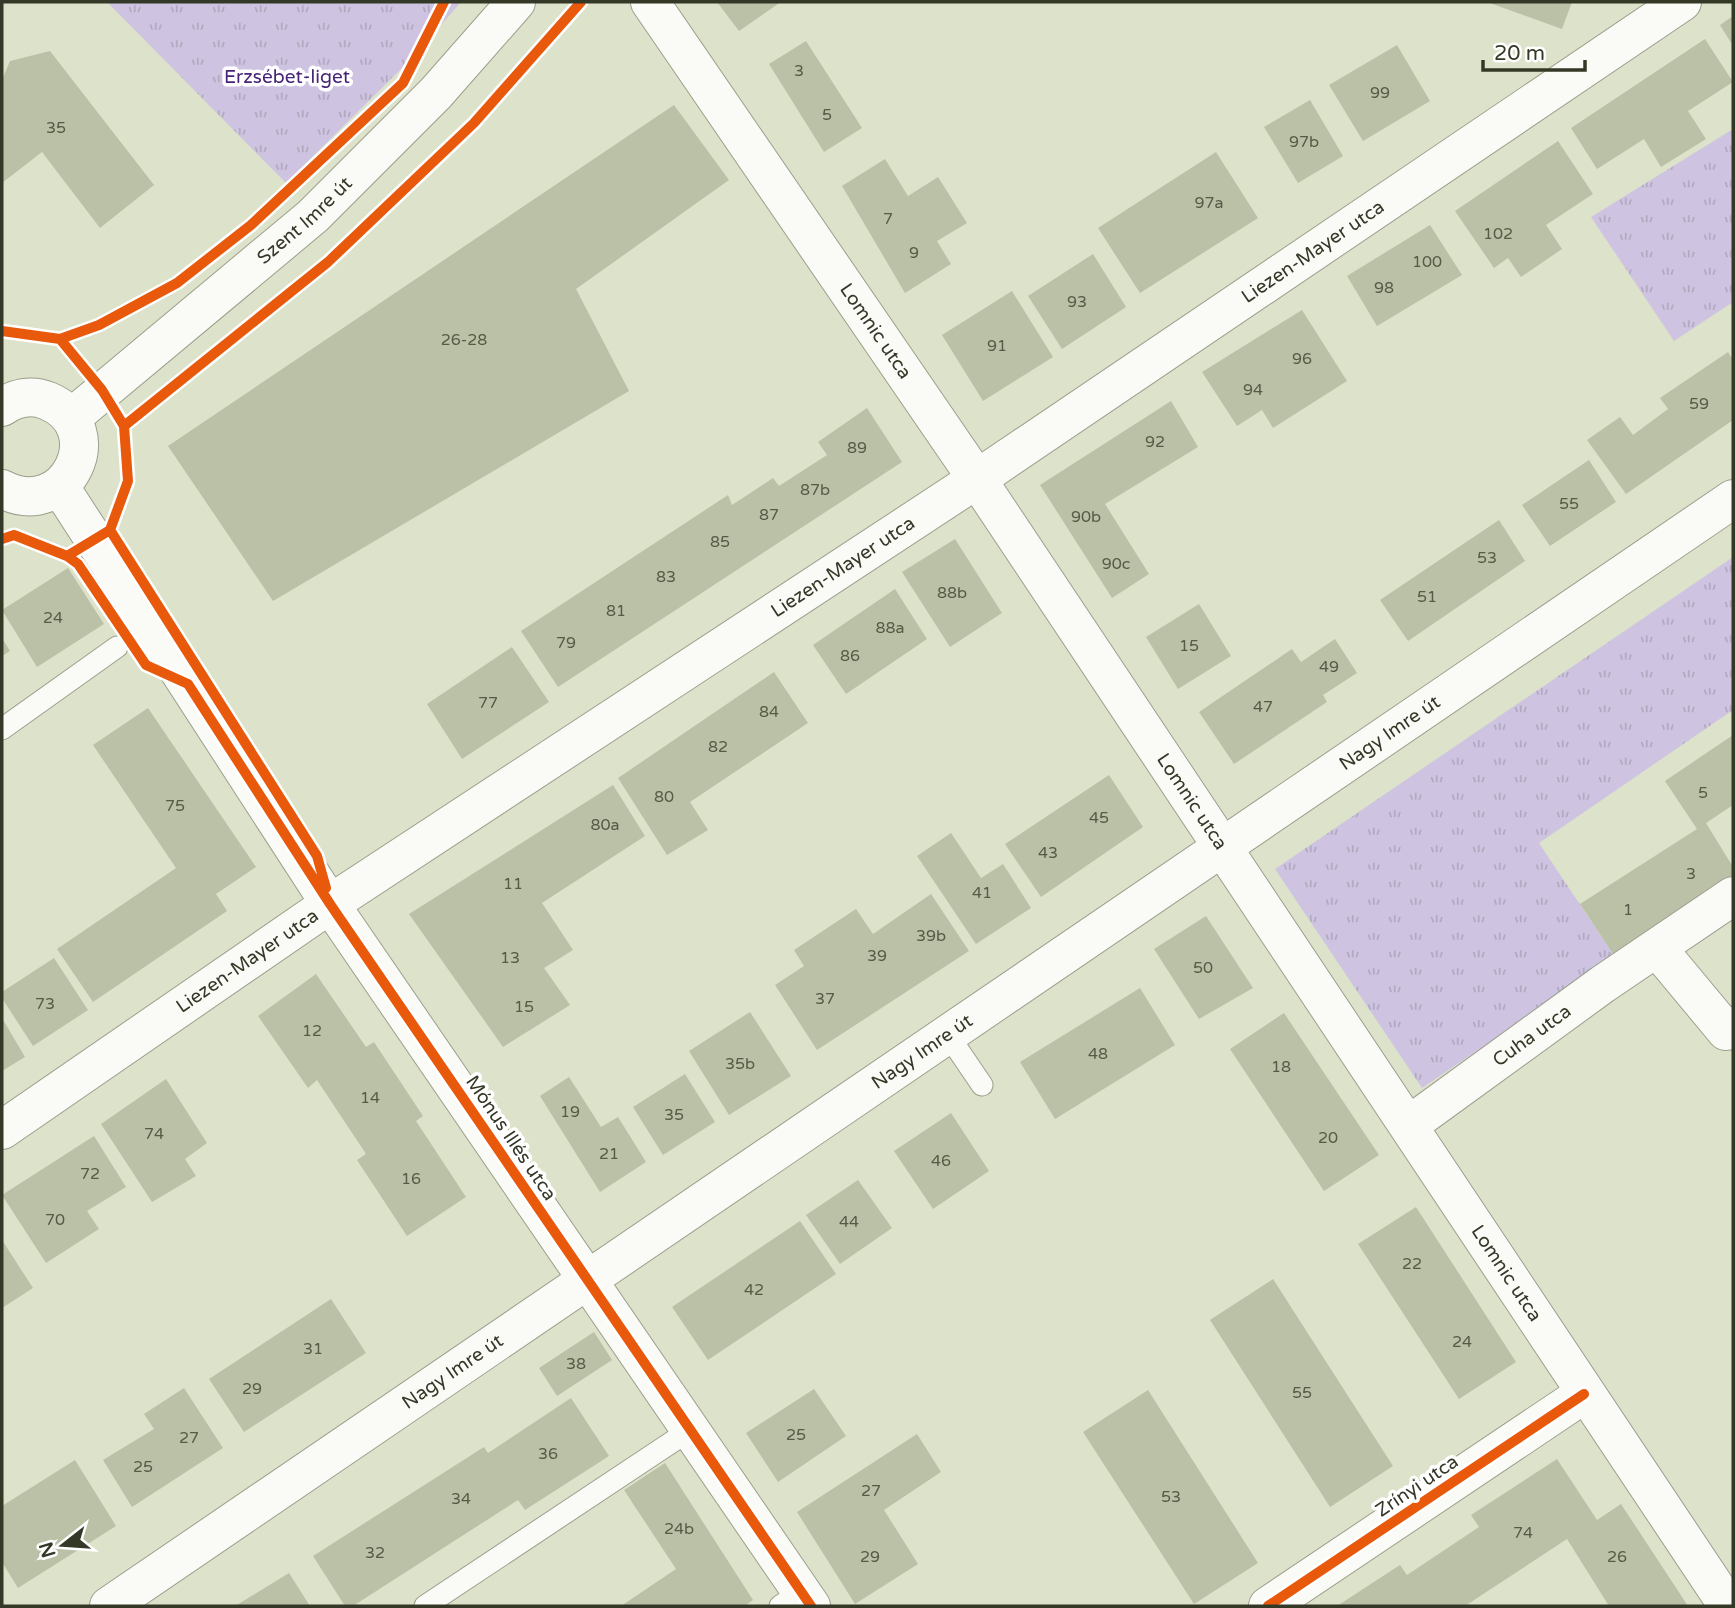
<svg xmlns="http://www.w3.org/2000/svg" width="1735" height="1608" viewBox="0 0 1735 1608" font-family="'Varela Round',sans-serif">
  <defs>
    <pattern id="park-tufts" width="24" height="20" patternUnits="userSpaceOnUse" patternTransform="scale(1.75)"><rect width="24" height="20" fill="#cec4e1"/><path d="M3 7l-1-3M5 7V3M7 7l1-3M15 17l-1-3M17 17v-4M19 17l1-3" fill="none" stroke="#b2a9c1"/></pattern>
  </defs>
  <rect width="100%" height="100%" fill="#dde2ca"/>
  <!-- park -->
  <path fill="url(#park-tufts)" d="M107,2H461L412,58L286,183Z
    M1733,129V302L1674,341L1591,217Z
    M1733,557V710L1539,843L1615,957L1422,1088L1275,869Z"/>
  <!-- building -->
  <path fill="#bbc1a6" d="M717,2H781L739,31Z
    M1487,2H1572L1562,29Z
    M1733,16V46L1720,25Z
    M1705,39L1733,82L1688,111L1706,139L1661,167L1644,139L1597,169L1571,128Z
    M806,41L862,128L824,152L769,64Z
    M1397,45L1430,101L1363,141L1329,85Z
    M50,51L154,185L100,228L42,152L2,183V80L10,61Z
    M1310,100L1343,156L1298,183L1264,127Z
    M674,105L729,180L576,289L629,391L273,601L168,446Z
    M1558,141L1593,194L1546,225L1562,249L1521,277L1508,258L1494,268L1455,211Z
    M1216,152L1258,218L1140,293L1098,228Z
    M885,159L908,196L938,177L967,223L937,241L951,264L905,293L842,186Z
    M1430,225L1462,275L1377,326L1347,276Z
    M1093,254L1126,307L1062,349L1028,296Z
    M1012,291L1053,357L983,401L942,335Z
    M1302,310L1347,381L1273,428L1262,410L1237,426L1202,372Z
    M1728,352L1733,360V420L1626,494L1587,440L1620,417L1633,435L1668,409L1660,398Z
    M1171,401L1198,447L1105,504L1149,574L1112,598L1040,485Z
    M867,408L902,462L558,687L521,631L728,495L732,505L773,478L779,486L827,455L818,442Z
    M1589,460L1616,502L1550,546L1522,505Z
    M1499,520L1525,561L1408,641L1380,600Z
    M955,539L1002,613L950,647L902,572Z
    M68,568L104,624L37,667L2,610Z
    M895,589L927,639L846,694L813,645Z
    M1199,604L1231,656L1178,689L1146,637Z
    M2,638L10,651L2,656Z
    M1335,639L1357,673L1323,695L1327,702L1234,764L1199,712L1292,649L1301,662Z
    M512,647L549,702L462,759L427,704Z
    M774,672L808,723L690,802L708,830L667,855L618,778Z
    M148,708L256,867L216,894L227,911L93,1002L57,949L176,868L93,745Z
    M1733,735V805L1706,823L1733,867V881L1615,957L1580,904L1697,829L1665,781Z
    M1109,775L1143,827L1041,897L1005,844Z
    M613,785L645,836L542,903L573,950L544,968L570,1005L503,1047L409,914Z
    M951,833L981,878L1003,864L1031,908L976,944L917,856Z
    M931,894L969,951L817,1050L775,985L804,966L794,950L856,909L873,934Z
    M1206,916L1253,988L1199,1019L1154,949Z
    M54,958L88,1010L33,1046L2,998V992Z
    M316,974L366,1047L374,1042L423,1116L416,1121L466,1197L407,1236L357,1160L366,1154L317,1080L308,1088L258,1016Z
    M1140,988L1175,1045L1055,1119L1020,1062Z
    M750,1012L791,1076L729,1115L689,1051Z
    M1284,1013L1379,1155L1324,1191L1230,1049Z
    M2,1018L25,1057L2,1071Z
    M685,1074L715,1122L663,1155L633,1107Z
    M569,1077L601,1127L618,1117L646,1162L600,1192L540,1096Z
    M166,1079L207,1143L185,1159L196,1176L152,1202L101,1124Z
    M951,1113L989,1171L933,1209L894,1151Z
    M94,1136L126,1187L87,1211L99,1229L46,1263L2,1195Z
    M858,1180L892,1228L840,1264L806,1215Z
    M1416,1207L1516,1362L1459,1399L1358,1244Z
    M800,1221L836,1274L708,1360L672,1307Z
    M2,1240L33,1288L2,1308Z
    M1273,1279L1393,1466L1330,1507L1210,1320Z
    M331,1299L366,1353L244,1432L209,1379Z
    M594,1332L612,1360L557,1396L539,1368Z
    M184,1388L223,1448L132,1507L103,1460L154,1429L144,1414Z
    M814,1389L846,1436L778,1482L746,1433Z
    M1148,1390L1258,1563L1194,1604L1083,1432Z
    M571,1398L609,1456L525,1510L518,1500L353,1606H345L313,1556L484,1447L488,1453Z
    M917,1434L941,1472L884,1510L918,1564L855,1604L797,1512Z
    M1557,1459L1597,1520L1621,1504L1688,1606H1609L1567,1539L1465,1606H1337L1400,1565L1407,1575L1479,1527L1471,1515Z
    M75,1460L116,1526L18,1588L2,1562V1506Z
    M665,1463L753,1600L745,1606H621L676,1569L624,1490Z
    M289,1573L310,1606H235Z"/>
  <g fill="none" stroke-linecap="round" stroke-linejoin="round">
    <!-- lane casing -->
    <g stroke="#9c9f8c" stroke-width="23">
      <path id="lane" d="M2,729L117,647
        M948,1035L982,1085
        M425,1606L690,1430
        M780,1606L801,1592"/>
    </g>
    <!-- street casing -->
    <g stroke="#9c9f8c" stroke-width="40">
      <g id="street">
        <path id="s1" d="M650,2L977,479L1728,1606"/>
        <path d="M2,407C15,398 32,394 48,401C112,428 67,523 2,489"/>
        <path id="s2" d="M71,418L313,216L436,93L516,2"/>
        <path d="M60,487L330,904L811,1606"/>
        <path d="M1657,948L1726,1031L1733,1026"/>
        <path id="s3" d="M1409,1125L1603,984L1733,896"/>
        <path id="s4" d="M2,1130L330,904L977,479L1682,2"/>
        <path d="M1268,1606L1584,1394"/>
      </g>
    </g>
    <!-- primary casing -->
    <g stroke="#9c9f8c" stroke-width="40">
      <g id="primary">
        <path id="s5" d="M109,1606L1733,499"/>
      </g>
    </g>
    <!-- lane -->
    <use href="#lane" stroke="#fafbf7" stroke-width="21"/>
    <!-- street -->
    <use href="#street" stroke="#fafbf7" stroke-width="38"/>
    <!-- primary -->
    <use href="#primary" stroke="#fafbf7" stroke-width="38"/>
    <!-- cycleway casing -->
    <g stroke="#fff" stroke-width="15">
      <path id="cycleway" d="M2,331L60,339L99,325L177,283L251,225L403,83L444,2
        M124,426L328,262L474,123L581,2
        M110,530L317,856L326,888
        M2,539L14,535L67,556L110,530L128,481L124,426L102,390L60,339
        M67,556L78,564L146,665L188,684L330,904L811,1606
        M1268,1606L1584,1394"/>
    </g>
    <!-- cycleway -->
    <use href="#cycleway" stroke="#e8590c" stroke-width="10"/>
  </g>
  <g text-anchor="middle" dominant-baseline="central" stroke-width="7" stroke-linejoin="round" paint-order="stroke">
    <!-- number labels -->
    <g font-size="16" fill="#565a46">
      <text x="799" y="71">3</text>
      <text x="1380" y="93">99</text>
      <text x="827" y="115">5</text>
      <text x="56" y="128">35</text>
      <text x="1304" y="142">97b</text>
      <text x="1209" y="203">97a</text>
      <text x="888" y="219">7</text>
      <text x="1498" y="234">102</text>
      <text x="914" y="253">9</text>
      <text x="1427" y="262">100</text>
      <text x="1384" y="288">98</text>
      <text x="1077" y="302">93</text>
      <text x="464" y="340">26-28</text>
      <text x="997" y="346">91</text>
      <text x="1302" y="359">96</text>
      <text x="1253" y="390">94</text>
      <text x="1699" y="404">59</text>
      <text x="1155" y="442">92</text>
      <text x="857" y="448">89</text>
      <text x="815" y="490">87b</text>
      <text x="1569" y="504">55</text>
      <text x="769" y="515">87</text>
      <text x="1086" y="517">90b</text>
      <text x="720" y="542">85</text>
      <text x="1487" y="558">53</text>
      <text x="1116" y="564">90c</text>
      <text x="666" y="577">83</text>
      <text x="952" y="593">88b</text>
      <text x="1427" y="597">51</text>
      <text x="616" y="611">81</text>
      <text x="53" y="618">24</text>
      <text x="890" y="628">88a</text>
      <text x="566" y="643">79</text>
      <text x="1189" y="646">15</text>
      <text x="850" y="656">86</text>
      <text x="1329" y="667">49</text>
      <text x="488" y="703">77</text>
      <text x="1263" y="707">47</text>
      <text x="769" y="712">84</text>
      <text x="718" y="747">82</text>
      <text x="1703" y="793">5</text>
      <text x="664" y="797">80</text>
      <text x="175" y="806">75</text>
      <text x="1099" y="818">45</text>
      <text x="605" y="825">80a</text>
      <text x="1048" y="853">43</text>
      <text x="1691" y="874">3</text>
      <text x="513" y="884">11</text>
      <text x="982" y="893">41</text>
      <text x="1628" y="910">1</text>
      <text x="931" y="936">39b</text>
      <text x="877" y="956">39</text>
      <text x="510" y="958">13</text>
      <text x="1203" y="968">50</text>
      <text x="825" y="999">37</text>
      <text x="45" y="1004">73</text>
      <text x="524" y="1007">15</text>
      <text x="312" y="1031">12</text>
      <text x="1098" y="1054">48</text>
      <text x="740" y="1064">35b</text>
      <text x="1281" y="1067">18</text>
      <text x="370" y="1098">14</text>
      <text x="570" y="1112">19</text>
      <text x="674" y="1115">35</text>
      <text x="154" y="1134">74</text>
      <text x="1328" y="1138">20</text>
      <text x="609" y="1154">21</text>
      <text x="941" y="1161">46</text>
      <text x="90" y="1174">72</text>
      <text x="411" y="1179">16</text>
      <text x="55" y="1220">70</text>
      <text x="849" y="1222">44</text>
      <text x="1412" y="1264">22</text>
      <text x="754" y="1290">42</text>
      <text x="1462" y="1342">24</text>
      <text x="313" y="1349">31</text>
      <text x="576" y="1364">38</text>
      <text x="252" y="1389">29</text>
      <text x="1302" y="1393">55</text>
      <text x="796" y="1435">25</text>
      <text x="189" y="1438">27</text>
      <text x="548" y="1454">36</text>
      <text x="143" y="1467">25</text>
      <text x="871" y="1491">27</text>
      <text x="1171" y="1497">53</text>
      <text x="461" y="1499">34</text>
      <text x="679" y="1529">24b</text>
      <text x="1523" y="1533">74</text>
      <text x="375" y="1553">32</text>
      <text x="870" y="1557">29</text>
      <text x="1617" y="1557">26</text>
    </g>
    <!-- park labels -->
    <g font-size="19" fill="#472478" stroke="#fff">
      <text x="287" y="77">Erzsébet-liget</text>
    </g>
    <!-- street labels -->
    <g font-size="19" fill="#343826" stroke="#fff">
      <text stroke="none"><textPath href="#s2" startOffset="306">Szent Imre út</textPath></text>
      <text stroke="none"><textPath href="#s4" startOffset="1578">Liezen-Mayer utca</textPath></text>
      <text stroke="none"><textPath href="#s1" startOffset="399">Lomnic utca</textPath></text>
      <text stroke="none"><textPath href="#s4" startOffset="1012">Liezen-Mayer utca</textPath></text>
      <text stroke="none"><textPath href="#s5" startOffset="1550">Nagy Imre út</textPath></text>
      <text stroke="none"><textPath href="#s1" startOffset="966">Lomnic utca</textPath></text>
      <text stroke="none"><textPath href="#s4" startOffset="298">Liezen-Mayer utca</textPath></text>
      <text stroke="none"><textPath href="#s3" startOffset="152">Cuha utca</textPath></text>
      <text stroke="none"><textPath href="#s5" startOffset="984">Nagy Imre út</textPath></text>
      <text transform="translate(511 1138) rotate(56)">Mónus Illés utca</text>
      <text stroke="none"><textPath href="#s1" startOffset="1533">Lomnic utca</textPath></text>
      <text stroke="none"><textPath href="#s5" startOffset="416">Nagy Imre út</textPath></text>
      <text transform="translate(1417 1486) rotate(-34)">Zrínyi utca</text>
    </g>
  </g>
  <!-- border -->
  <rect width="1735" height="1608" fill="none" stroke="#343826" stroke-width="7"/>
  <!-- north arrow -->
  <g transform="translate(63 1545) rotate(253)" stroke="#ffffff" stroke-width="5" paint-order="stroke">
  <path d="M0-5L12 26L0 18L-12 26Z" fill="#343826"/>
  <text y="-10" font-size="19" font-weight="bold" text-anchor="middle" fill="#343826">N</text>
  </g>
  <!-- scale -->
  <path d="M1483 60v10h102v-10" fill="none" stroke="#343826" stroke-width="3.5"/>
  <text x="1494" y="60" font-size="21" fill="#343826" stroke="#ffffff" stroke-width="5" paint-order="stroke">20 m</text>
</svg>
